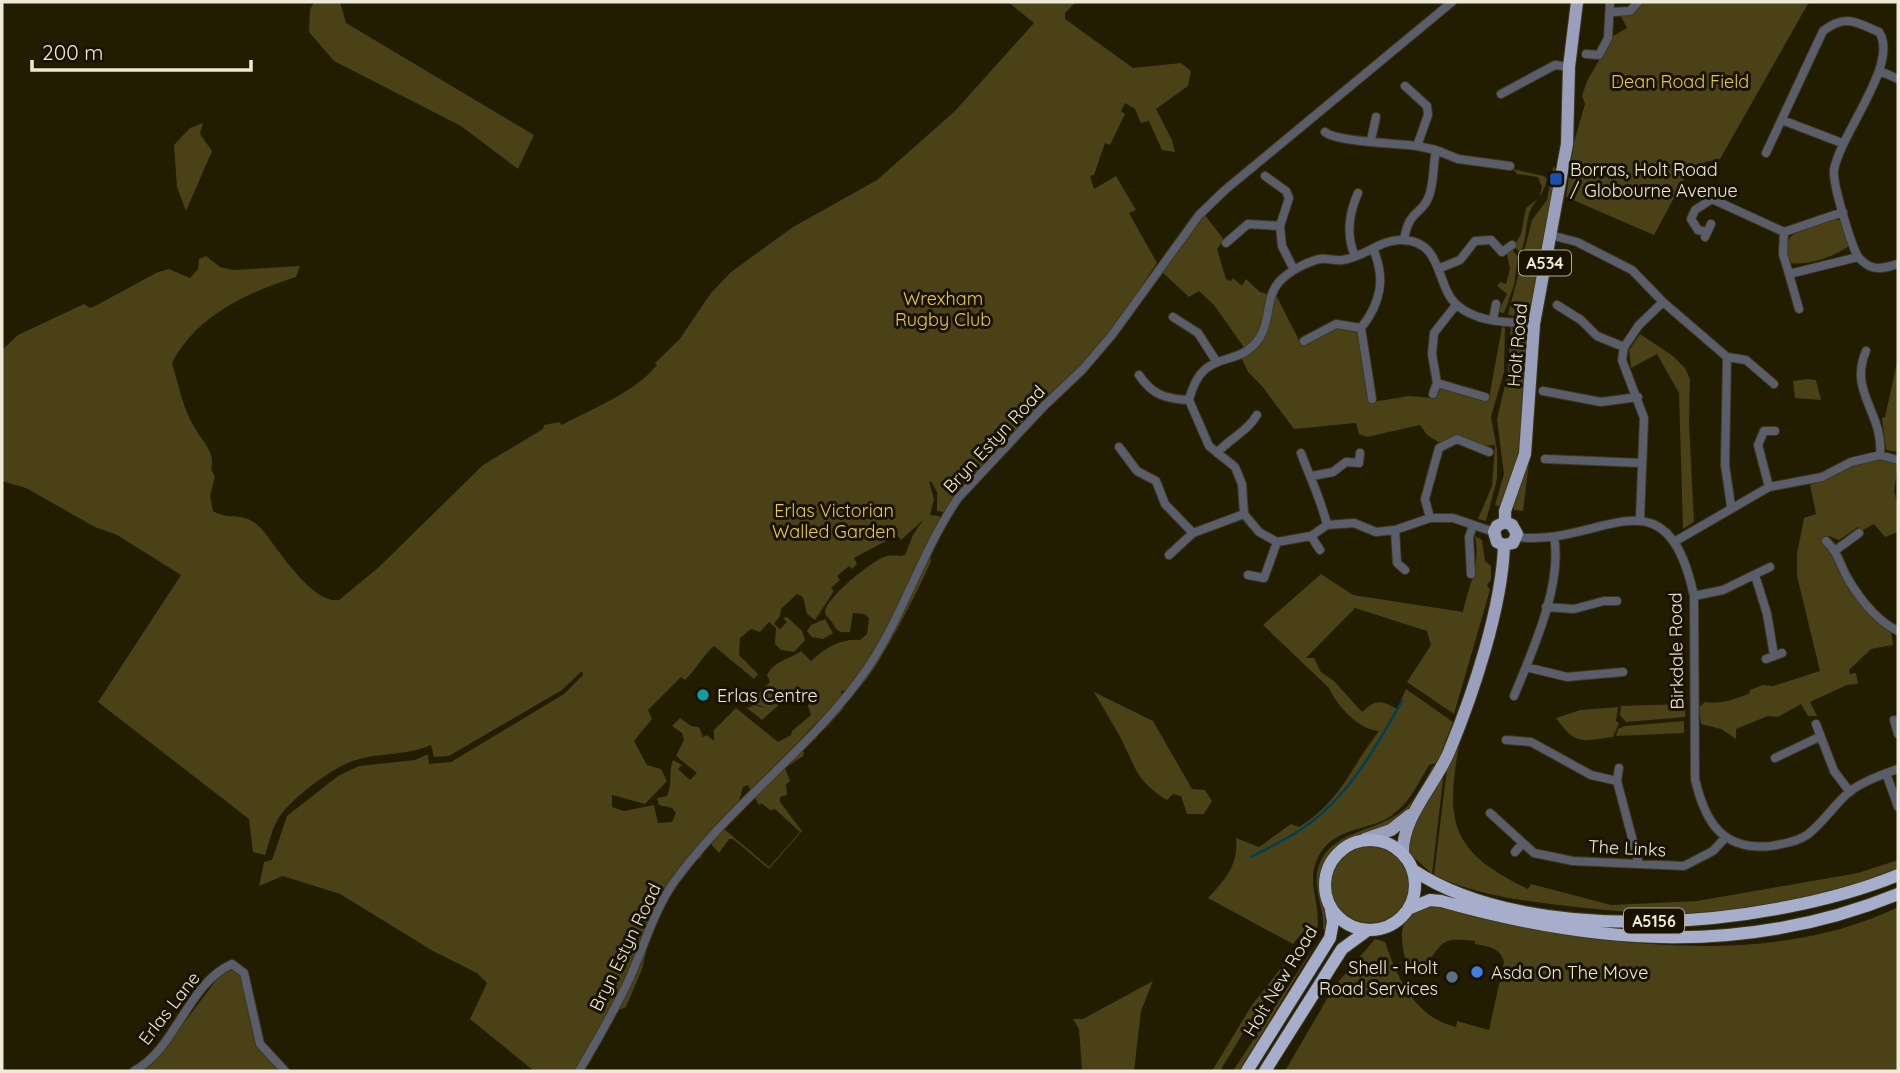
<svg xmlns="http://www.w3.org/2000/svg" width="1900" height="1073" viewBox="0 0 1900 1073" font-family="Quicksand,sans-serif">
  <rect width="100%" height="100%" fill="#221c00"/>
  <!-- green -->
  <path fill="#4a4116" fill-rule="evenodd" d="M314,2H340L346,23L534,135L518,169L461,126L334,61L309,32L310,10Z
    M1008,2H1076L1065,13V19L1133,68L1181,63L1191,71L1188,86L1156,109L1172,140L1175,152L1162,150L1149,121L1141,123L1135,109L1125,103L1121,111L1125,114L1110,145L1105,143L1094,175L1090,176L1094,189L1116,176L1136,210L1129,213L1157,263L1141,287L1144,290L1112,335L988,461L944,512L937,511V492L931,481L929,482L934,499L930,515L939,516L941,521L930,552L931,561C923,581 873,681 857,689C852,691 847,689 841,691L844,708L826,728L818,731V721L806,733L817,734L816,739L802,746L797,744L793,751L798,750L804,752L803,756L785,768L790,781L786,784L787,795L780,797V802L802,831L769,869L733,839H729L719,853L710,843L704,846L701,858C672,865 656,905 645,931L650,937L642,969L626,1007L613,1013L574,1071H534L470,1019L487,983L477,973L433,951L340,894L283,876L259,886L264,862L272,860L287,816L338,776L359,766L415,760L428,754L429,764L451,762L564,694L583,675L582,671L562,690L449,756L434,757L431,745C406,756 381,752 356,760C334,766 290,799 278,819C272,829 269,843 265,855L253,852L249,819L98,702L181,575L117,535L95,527L26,488L2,481V350L18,335L84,304L90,308L95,306L158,272L169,269L190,278L198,269L199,259L206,256L220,267L233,270L300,266L296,277C248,292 196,316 172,363C179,386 183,410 196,430C203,442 216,453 211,469L215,477L210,496L213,511C230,522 246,508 265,533C279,551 313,604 339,600L379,567L483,465L543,429L544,425L559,422L562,425C593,408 634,393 657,365L655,363L679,340L711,293L731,272L793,227L877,180L955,111L1034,23ZM923,520L913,535L905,555C899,557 892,554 884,557C872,561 827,597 825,611C825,617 831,619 833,624C838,632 839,633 850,632L853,613L864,614L869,618L867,634L860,640C841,638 825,648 811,661L801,651C790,659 774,661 767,675L770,682L748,705L753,703L766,708L754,705L747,708L762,720L783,701L781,698L788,690L798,697L802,693L811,700L808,706L811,715L792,731L791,735L778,742L736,708L714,730V741L707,735L703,737L699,727L691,726L680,718L672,726L682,733L684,740L676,756L697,773L690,780L678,769L682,765L673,760C668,773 673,783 667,796L657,798L659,805L672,808L676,813L672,822L658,823L654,805L624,811L612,807V795L645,804L667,781L661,769L647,765L634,741L652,719L648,710L681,677L685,680C697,669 702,656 714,646L754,679L758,674L739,655L740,638L751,629L760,632L769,622L776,628L775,644L781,650L794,652L805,640L802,631L787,617L783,618L787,622L780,629L774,624L780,616L781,609L797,594L803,597L807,614L815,620L834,591L831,588L840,580L837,576L849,566L852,569L857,564L854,558L897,535L901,540ZM748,785L759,805L761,803L770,810L775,809L800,832L769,867L724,829L738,805L743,787Z
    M1641,2H1809L1720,159L1705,162L1688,172L1654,235L1566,197L1574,142L1585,104L1582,96L1587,81L1613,36L1627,28L1620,14Z
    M203,123L200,134L212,151L186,211L177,187L174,145L190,128Z
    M1553,167L1557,169L1530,311L1524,317L1508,315L1532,220L1547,200Z
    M1513,169L1544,176L1547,179C1543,198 1533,201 1529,214C1525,228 1527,239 1520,253L1514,246L1521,234L1526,208L1539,198L1542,187L1538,177L1517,174Z
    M1205,215L1224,240L1217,249L1226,279L1231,281L1233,278L1242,286L1246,279L1260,292L1277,297L1302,346L1335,328L1357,330L1372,402L1409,396L1432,398L1441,389L1489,398L1502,327L1505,328L1504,372L1491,417L1497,450V479L1486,521L1478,519L1492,486L1495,445L1482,446L1459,438L1440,443L1427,435L1420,425L1367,437L1359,434L1356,423L1294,429L1262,386L1248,372L1242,359L1243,346L1214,305L1199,291L1189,297L1161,271Z
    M1836,219L1844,223L1850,245C1837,256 1807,266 1791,263C1775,228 1811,227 1836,219Z
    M1511,248L1518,257L1514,285L1504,313L1498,312L1507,294L1497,286L1500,282L1506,284L1510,269L1507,254Z
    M1511,324L1522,327L1527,335L1525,436L1501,507L1495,505L1504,474L1497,419L1508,372Z
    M1640,334L1673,356L1685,368L1690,379L1689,423L1694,522L1683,529L1679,393L1657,354L1631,368L1629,350Z
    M1898,358V452L1886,450L1882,418L1885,417Z
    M1807,379L1816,380L1821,400L1795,398L1793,381Z
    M1530,454L1523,511L1514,510V503Z
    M1879,459L1898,464L1894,491L1898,506V532L1885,537L1874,524L1861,531L1858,527L1839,540L1829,536L1823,541C1847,570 1858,609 1891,632L1893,645L1871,649L1849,670L1850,674L1856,673L1858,684L1847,685L1810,702L1817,716H1808L1801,704L1778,717L1768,716L1736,729V739L1721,729L1701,724L1699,707L1705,702C1720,705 1734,699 1749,694L1750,690L1763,685L1773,686L1820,671L1797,576V554L1804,518L1816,514L1810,485L1843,469Z
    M1475,536L1482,540L1485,561L1491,566V580L1487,585L1490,590L1454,714L1407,682L1431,645L1427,631L1355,608L1306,658H1314L1321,672L1334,681L1362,712C1376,699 1381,700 1397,709L1406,689L1453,722L1437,763L1429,765C1417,786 1407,807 1386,819C1362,831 1338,828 1321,852C1301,882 1327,909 1314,939L1303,932L1293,944L1208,898C1225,880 1239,864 1236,838L1259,847L1291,824L1299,827C1343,799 1349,769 1379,731C1359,730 1337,706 1329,688L1263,625L1321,574L1353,595L1463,612C1468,586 1481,564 1475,536Z
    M825,619L833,633L823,639L812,637L807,631L811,625Z
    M1094,692L1153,721L1192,789L1205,790L1212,801L1204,814H1187L1181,796L1173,794L1167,800C1134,780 1136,766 1119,735C1111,721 1102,706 1094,692Z
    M1686,704L1685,717L1626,722L1620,715L1621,706Z
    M1618,707L1616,721L1619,723L1613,737C1581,741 1576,746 1556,718L1580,710Z
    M1684,721V733L1616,736L1618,729L1625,726Z
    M1460,741C1444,823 1451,852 1528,889L1531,884L1611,905L1697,901L1858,873L1898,860V868C1787,911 1703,921 1585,908C1533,902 1482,898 1434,875L1447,768Z
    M1433,766L1436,767C1424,788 1414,807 1393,822C1369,838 1335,834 1323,866C1314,887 1328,908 1325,929H1323C1325,908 1311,887 1319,865C1331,832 1372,832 1398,814C1415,803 1423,784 1433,766Z
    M1444,771L1432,874L1409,853L1407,835Z
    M1331 884a39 39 0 1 1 78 0a39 39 0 1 1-78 0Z
    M1437,906C1577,943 1763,973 1898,907V1071H1285L1334,987L1375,939L1385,942C1397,977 1415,1018 1456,1027L1457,1021L1489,1030L1504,962C1500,947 1489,947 1475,944V941C1439,937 1444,942 1423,969L1414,970L1407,966C1398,932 1397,913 1437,906Z
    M1321,936L1239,1071H1233Z
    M1288,959L1220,1071H1212L1252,1005Z
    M234,969L242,976L255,1037L285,1071H143L165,1048L220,975Z
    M1153,981L1141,1011L1134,1071H1082L1079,1029L1073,1019H1083Z"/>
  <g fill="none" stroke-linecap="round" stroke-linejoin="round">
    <!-- stream -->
    <path stroke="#003f58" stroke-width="2.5" d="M1251,857C1268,848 1287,839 1303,828C1348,798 1376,747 1402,701"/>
    <!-- minor casing -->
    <g stroke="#3e391e" stroke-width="10">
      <path id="minor" d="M1612,12L1630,11L1638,2
        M1586,54L1599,55L1608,38L1610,2
        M1880,71L1898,79
        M1501,94L1555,65L1569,67
        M1782,120L1842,143
        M1325,132C1336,142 1397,143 1417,146
        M1371,140L1376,117
        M1436,150L1458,159L1510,166
        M1766,153L1823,31C1846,14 1855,22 1879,32C1900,63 1840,134 1834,170C1832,182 1852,249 1859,258C1862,261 1868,266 1872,267C1881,270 1890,266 1898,264
        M1265,176L1286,191L1289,198L1280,226L1282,246L1294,270
        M1707,232L1698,230L1691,219L1695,210L1712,199L1784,232L1783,254L1789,274
        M1784,232L1843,212
        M1550,235L1577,242L1632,270L1663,302L1727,357L1725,465L1731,506
        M1705,237L1711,224
        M1404,240C1409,208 1422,216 1429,196C1434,183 1433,165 1436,150L1417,146L1428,115L1427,106L1405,86
        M1226,243L1248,224L1280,226
        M1355,256C1346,236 1349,213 1358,193
        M1440,268L1460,260L1475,241L1491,240L1502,252L1512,245
        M1557,305L1581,320L1597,336L1624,347
        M1799,309L1789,274L1858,257
        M1173,317L1198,333L1216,361
        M1493,320L1496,304
        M1361,328L1372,399
        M1304,341L1336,324L1361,328C1381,303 1386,278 1373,249
        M1866,351C1848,392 1884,413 1880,455
        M1727,357L1746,360L1774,384
        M1139,375C1152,395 1166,399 1189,400
        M1437,383L1432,354L1434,333L1456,305
        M1543,391L1601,402L1638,397
        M1433,394L1437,383L1485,397
        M1119,447L1137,471L1156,481L1165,504L1193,533
        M1217,453C1230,438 1247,432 1257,415
        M1301,453C1310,478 1321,499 1327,525
        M1545,459L1642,463
        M1312,476L1333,472L1346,462L1359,463L1360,453
        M1769,487L1758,445L1764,431H1775
        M1430,518L1425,499L1439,448L1457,439L1489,452
        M1640,519L1644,418L1622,360L1624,347L1639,325L1663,302
        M1395,530L1397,563L1405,570
        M1494,532L1453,518H1430L1395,530L1376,532L1354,523L1327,525L1311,536L1277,542L1259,532L1244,514L1242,484L1235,467L1209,446L1189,400C1203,344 1238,372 1260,337C1271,320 1265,298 1279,282C1288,272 1306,262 1320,259C1327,258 1335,261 1342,260C1363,258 1381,239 1402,240C1444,241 1435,286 1457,305C1477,323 1508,322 1534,324
        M1311,536L1320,550
        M1517,537C1600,548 1666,464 1694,596L1695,779C1705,822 1722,851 1771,846C1783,844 1796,842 1807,835C1823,823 1834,805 1849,792C1862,782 1883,774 1898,769
        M1826,541C1838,552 1840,565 1848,579C1860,599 1877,621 1898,631
        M1674,542L1769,487L1822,477L1851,462L1880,455L1898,460
        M1836,550L1859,533
        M1169,555L1193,533L1244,514
        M1471,574L1469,537L1473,526
        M1248,575L1264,578L1277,542
        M1755,575L1767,614L1774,655
        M1694,596L1723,590L1770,567
        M1546,607L1574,609L1604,601H1617
        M1766,659L1782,653
        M1526,667L1567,677L1623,672
        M1514,696C1532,652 1563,584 1554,537
        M1894,720L1898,734
        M1816,724L1834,771L1850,792
        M1506,740L1531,742L1591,775L1617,781L1639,864
        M1775,758L1819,737
        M1886,773L1898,807
        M1617,781L1619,768
        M1490,813L1534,853L1573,861L1684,866L1713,851L1725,838
        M1515,852L1522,844
        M134,1071C177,1048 187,984 232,964L244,973L260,1044L285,1071
        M579,1071C595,1044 611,1016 625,988C642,954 652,913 674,882C731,803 814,747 869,666C904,613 922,551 958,498L1044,406L1082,370L1112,335L1199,215L1225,190L1452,2"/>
    </g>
    <!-- primary casing -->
    <g stroke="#3e391e" stroke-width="14">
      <path id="primary" d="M1505,522V511L1525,454L1534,324L1567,144L1569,67L1577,2
        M1504,545L1513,543L1517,534L1512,525L1505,522
        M1504,545L1497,542L1494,532L1497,526L1505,522
        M1365,839L1391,830L1410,815
        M1403,853C1402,817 1435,785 1449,752C1473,694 1502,608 1504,545"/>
    </g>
    <!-- trunk casing -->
    <g stroke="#3e391e" stroke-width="14">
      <path id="trunk" d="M1325 885a45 45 0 1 1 90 0a45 45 0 1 1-90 0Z
        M1413,870C1532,949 1771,927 1898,875
        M1408,909L1430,900L1441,901C1596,945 1746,956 1898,894
        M1247,1071L1330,938L1333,922L1331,910
        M1265,1071L1342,949L1368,930"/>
    </g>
    <!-- minor -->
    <use href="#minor" stroke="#5a5e6b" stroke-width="8"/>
    <!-- primary -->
    <use href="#primary" stroke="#9aa0bb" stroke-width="12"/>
    <!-- trunk -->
    <use href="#trunk" stroke="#a6aecc" stroke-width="12"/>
  </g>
  <!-- markers -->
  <rect fill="#1a4fb4" stroke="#191200" stroke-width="2.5" x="1549" y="172" width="14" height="14" rx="3.5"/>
  <circle fill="#0f9aa8" stroke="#191200" stroke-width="2.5" cx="703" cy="695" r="7"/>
  <circle fill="#3f7fe0" stroke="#191200" stroke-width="2.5" cx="1477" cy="972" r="7"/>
  <circle fill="#5c6f8a" stroke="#191200" stroke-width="2.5" cx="1452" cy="977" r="7"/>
  <g text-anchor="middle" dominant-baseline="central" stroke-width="6" stroke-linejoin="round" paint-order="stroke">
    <!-- shield labels -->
    <g fill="#191200" stroke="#ada997" stroke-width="2">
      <rect x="1519" y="250.5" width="52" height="25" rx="5"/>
      <rect x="1624" y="908.5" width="60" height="25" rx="5"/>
    </g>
    <g font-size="16" font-weight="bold" fill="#edead8">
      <text x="1545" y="263">A534</text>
      <text x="1654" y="921">A5156</text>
    </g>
    <!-- park labels -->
    <g font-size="18" fill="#e7cc46" stroke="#191200">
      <text x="1680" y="81">Dean Road Field</text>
      <text x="943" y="298">Wrexham<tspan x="943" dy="21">Rugby Club</tspan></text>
      <text x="834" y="510">Erlas Victorian<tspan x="834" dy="21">Walled Garden</tspan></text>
    </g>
    <!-- poi labels -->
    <g font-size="18" fill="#edead8" stroke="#191200" text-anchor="start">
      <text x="1570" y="169">Borras, Holt Road<tspan x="1570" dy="21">/ Globourne Avenue</tspan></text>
      <text x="717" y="695">Erlas Centre</text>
      <text x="1438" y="967" text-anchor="end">Shell - Holt<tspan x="1438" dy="21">Road Services</tspan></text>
      <text x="1491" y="972">Asda On The Move</text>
    </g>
    <!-- street labels -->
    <g font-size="18" fill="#edead8" stroke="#191200">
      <text transform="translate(1517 345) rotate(-85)">Holt Road</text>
      <text transform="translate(994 439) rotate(-47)">Bryn Estyn Road</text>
      <text transform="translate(1676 651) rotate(-91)">Birkdale Road</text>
      <text transform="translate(1627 848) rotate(3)">The Links</text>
      <text transform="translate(625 947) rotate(-64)">Bryn Estyn Road</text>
      <text transform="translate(1280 981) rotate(-59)">Holt New Road</text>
      <text transform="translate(169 1008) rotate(-52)">Erlas Lane</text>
    </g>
  </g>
  <!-- border -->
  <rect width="1900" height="1073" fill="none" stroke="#edead8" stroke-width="7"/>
  <!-- scale -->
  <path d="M32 60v10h219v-10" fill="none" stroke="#edead8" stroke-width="3.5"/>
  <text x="42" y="60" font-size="21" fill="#edead8" stroke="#191200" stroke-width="5" paint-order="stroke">200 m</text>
</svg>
